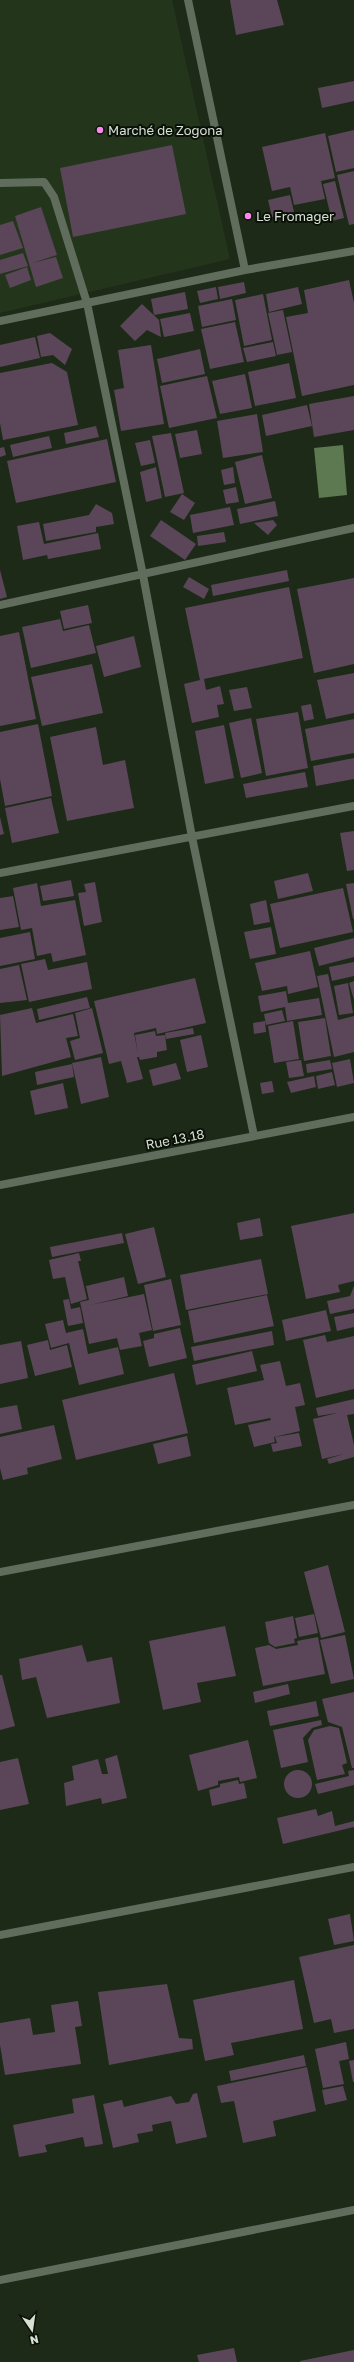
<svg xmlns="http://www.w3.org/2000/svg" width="354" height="2362" viewBox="0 0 354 2362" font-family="'Golos Text',sans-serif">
  <rect width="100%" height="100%" fill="#1d2a17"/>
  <!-- built -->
  <path fill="#23351b" d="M0,0H172L230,259L0,313Z"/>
  <!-- water -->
  <path fill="#5d7951" d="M343,445L347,495L319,498L314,448Z"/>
  <!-- building -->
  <path fill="#5a4658" d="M230,0H277L284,25L236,35Z
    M354,81V101L322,108L318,88Z
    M354,130V168L336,172L328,136Z
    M325,133L335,178L321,181L325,199L294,205L290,187L272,191L262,147Z
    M172,145L186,214L73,237L60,168Z
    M354,171V224L349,225L337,175Z
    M335,181L344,218L332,221L323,184Z
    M290,195L294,212L272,217L268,200Z
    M41,207L57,255L32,263L56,257L63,278L36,287L15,216Z
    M13,221L23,248L0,255V225Z
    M23,253L28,266L0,274V260Z
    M27,267L31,280L10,288L5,275Z
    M349,280L354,303V385L302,396L286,317L308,313L304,290Z
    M244,282L246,293L220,299L218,287Z
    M216,287L218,299L200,303L197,291Z
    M298,287L302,304L269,312L266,294Z
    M185,292L188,309L154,315L151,299Z
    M263,294L272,340L244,346L235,300Z
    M232,299L236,320L202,327L198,306Z
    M142,304L159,320L161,337L147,330L135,341L120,326Z
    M283,310L292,352L277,355L268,313Z
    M190,313L194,331L164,337L160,319Z
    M235,322L244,362L210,369L201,329Z
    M50,333L72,349L65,365L53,355L41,357L37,336Z
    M35,337L40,358L0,367V345Z
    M273,342L276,356L247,362L243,348Z
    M151,345L164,424L121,431L114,390L124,388L118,350Z
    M200,349L205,374L162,383L157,359Z
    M52,363L67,372L78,425L3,440L0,423V373Z
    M289,363L296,398L255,406L248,372Z
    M245,374L252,408L220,414L212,381Z
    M207,376L217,418L169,428L160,386Z
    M354,396V430L314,437L309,404Z
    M307,405L312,426L266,436L262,415Z
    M257,414L263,452L223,458L217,421Z
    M96,426L99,437L66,444L64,433Z
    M197,430L202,454L180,458L175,434Z
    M171,433L184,493L165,497L152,436Z
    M49,436L52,448L13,457L10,445Z
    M107,439L116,482L16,503L7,461Z
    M150,440L155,463L141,466L135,443Z
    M4,447L6,455L0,457V448Z
    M262,455L272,498L245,504L235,462Z
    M156,467L162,498L146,502L140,472Z
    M233,467L235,483L224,485L221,470Z
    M236,487L239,502L226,504L223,490Z
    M182,494L195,503L184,520L170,512Z
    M275,501L278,516L240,524L237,509Z
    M96,504L112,513L114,524L96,527V532L46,541L43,524L89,515Z
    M230,507L234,525L193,533L190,515Z
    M161,520L196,544L185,560L150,536Z
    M273,520L277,525L268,535L254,523Z
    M39,522L44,544L98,533L101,549L48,559L47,555L23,560L17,526Z
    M224,532L226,542L198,546L197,536Z
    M0,570L7,597L0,599Z
    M287,570L289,581L213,596L211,585Z
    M189,577L209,589L204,599L183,587Z
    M354,578V664L314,673L297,589Z
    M289,587L303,658L204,679L206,690L220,686L224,704L217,705L219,717L192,723L184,684L200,680L185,608Z
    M88,605L92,623L64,629L60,611Z
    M60,619L63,631L89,625L96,653L31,668L22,627Z
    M19,632L36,719L0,726V636Z
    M134,636L141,667L104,677L96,646Z
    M92,664L103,713L42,726L31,677Z
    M354,673V713L326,719L317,680Z
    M247,687L252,708L234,711L229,690Z
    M311,704L314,719L304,721L301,706Z
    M298,712L308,768L266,776L256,719Z
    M251,718L262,773L241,778L229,723Z
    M354,719V753L311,761L305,729Z
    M38,724L52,796L5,806L0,779V732Z
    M224,725L234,778L205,784L195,731Z
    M96,727L103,765L125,760L134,808L67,821L50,737Z
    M354,758V779L316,786L313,766Z
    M305,772L308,787L246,798L243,784Z
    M51,798L59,833L12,843L5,808Z
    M0,817L4,834L0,835Z
    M354,831V870L347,871L340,833Z
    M308,873L313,891L278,899L274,881Z
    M71,880L74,896L43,901L40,886Z
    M95,882L102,922L84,926L78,893L86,892L84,884Z
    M37,883L41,906L75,900L86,955L53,962L51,953L37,956L32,928L21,930L13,888Z
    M354,883V919H353L346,884Z
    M343,888L353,932L280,948L270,904Z
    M13,896L19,927L0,930V898Z
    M266,900L270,922L254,925L250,904Z
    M271,927L276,954L250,959L244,932Z
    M30,932L35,959L0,966V938Z
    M354,938V957L319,966L314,948Z
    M310,951L318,987L288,994L287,986L262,991L255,963Z
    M45,959L48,970L87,962L92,989L29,1002L21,964Z
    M354,962V976L332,981L329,967Z
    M19,965L27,1000L0,1003V969Z
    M328,974L338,1020L354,1016V1052L334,1057L317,976Z
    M195,978L206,1023L157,1034L156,1028L134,1033L138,1054L135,1035L155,1031L156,1036L165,1035L167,1050L157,1052V1057L140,1060L139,1057H137L143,1079L127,1083L121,1061L109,1064L94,1001Z
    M354,981V1000L349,983Z
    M348,983L353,1013L339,1015L334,986Z
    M286,991L288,1003L319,998L322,1015L287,1021L285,1007L261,1012L258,996Z
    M87,997L90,1008L39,1020L37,1009Z
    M32,1008L36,1023L73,1014L78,1036L66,1038L71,1057L2,1076L0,1015Z
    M92,1008L103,1053L75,1060L70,1041L80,1038L75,1013Z
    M282,1010L285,1021L266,1025L264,1014Z
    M325,1018L331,1056L304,1061L298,1022Z
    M265,1021L266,1032L254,1034L253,1023Z
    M293,1021L299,1059L274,1063L268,1026Z
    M193,1028L194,1034L166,1039L165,1033Z
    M201,1035L208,1067L187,1072L180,1040Z
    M101,1057L109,1097L81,1104L72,1063Z
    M350,1059L354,1083L337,1087L332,1063Z
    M301,1060L304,1076L289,1078L286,1062Z
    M330,1060L332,1069L307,1073L306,1064Z
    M176,1063L181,1079L153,1086L149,1070Z
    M72,1064L74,1077L37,1085L35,1072Z
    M332,1072L335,1085L318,1089L316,1076Z
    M314,1076L316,1087L291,1093L287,1082Z
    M272,1081L274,1092L262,1094L260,1083Z
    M63,1083L68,1108L35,1115L30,1091Z
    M354,1213V1281L338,1285L340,1292L306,1299L291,1226Z
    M260,1218L263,1236L240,1240L237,1223Z
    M154,1227L166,1277L138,1284L125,1234Z
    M122,1233L124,1243L52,1257L50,1247Z
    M79,1253L81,1261H78L87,1299L71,1304L65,1277L53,1279L49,1260Z
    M261,1259L268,1294L186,1310L180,1275Z
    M124,1277L128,1296L90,1305L144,1294L152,1330L139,1333L142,1346L120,1350L117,1338L89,1344L80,1302L89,1300L86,1286Z
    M171,1279L181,1325L153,1331L144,1285Z
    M354,1286V1309L330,1314L327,1301L350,1296Z
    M267,1295L274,1326L194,1343L188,1311Z
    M69,1299L71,1309L80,1307L83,1323L68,1326L63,1300Z
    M326,1310L331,1331L286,1341L282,1320Z
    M354,1313V1327L337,1331L334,1317Z
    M63,1320L66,1333L83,1329L88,1354L118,1347L124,1374L79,1385L69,1343L51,1348L45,1324Z
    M180,1328L187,1358L149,1367L143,1341L154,1338V1334Z
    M272,1331L274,1345L194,1361L191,1347Z
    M325,1335L327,1342L354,1336V1389L316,1398L303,1340Z
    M48,1340L50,1350L67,1345L72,1367L35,1376L27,1345Z
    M21,1341L28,1378L0,1384V1345Z
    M252,1351L257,1371L196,1385L192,1365Z
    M280,1361L286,1386L300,1383L305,1405L295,1407L300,1431L274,1437L275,1442L254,1447L248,1425L271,1420L270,1418L235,1425L227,1388L264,1380L260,1365Z
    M174,1373L188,1433L76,1460L62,1400Z
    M354,1399V1414L347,1415L354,1445V1457L329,1464L327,1459L344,1454L322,1459L313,1419L337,1413L318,1416L316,1408Z
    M17,1405L22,1429L0,1434V1408Z
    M54,1425L62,1459L27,1468L28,1474L3,1480L0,1468V1437Z
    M299,1433L302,1446L273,1452L271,1444L277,1443L275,1437Z
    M187,1436L191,1456L158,1464L153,1444Z
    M328,1565L345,1632L321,1638L304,1572Z
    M314,1614L318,1633L299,1637L295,1618Z
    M293,1616L297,1638L294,1639L295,1643L275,1647L269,1643L265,1622Z
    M225,1626L236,1676L197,1683L201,1702L163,1710L149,1641Z
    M345,1635L354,1679L331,1684L320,1640Z
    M318,1637L325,1674L263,1686L255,1648L269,1645L276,1649L298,1645L297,1641Z
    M82,1645L87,1662L112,1657L120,1703L47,1718L36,1677L22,1680L19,1659Z
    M0,1675H2L15,1726L0,1730Z
    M288,1684L290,1694L255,1703L253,1692Z
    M354,1692V1768H352L342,1727L328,1722L322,1699Z
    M316,1701L319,1716L270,1726L267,1711Z
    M321,1720L322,1725L312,1728L303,1738L308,1762L281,1768L273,1730Z
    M330,1726L339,1728L347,1763L342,1765L345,1774L317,1780L308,1740L314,1730Z
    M248,1740L257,1778L240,1782L239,1777L218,1781V1785L198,1791L189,1755Z
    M117,1755L127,1798L102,1804L101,1798L66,1806L64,1783L74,1780L72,1766L98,1759L102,1774H108L105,1759Z
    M18,1758L29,1804L0,1810V1762Z
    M354,1770V1785L318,1794L315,1784L349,1776L348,1771Z
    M284 1784a14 14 0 1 1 28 0a14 14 0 1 1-28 0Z
    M238,1780L239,1784L244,1783L247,1798L212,1806L209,1790L220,1787V1784Z
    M316,1809L318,1816L332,1811L335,1826L354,1821V1827L283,1844L277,1818Z
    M350,1914L354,1941L334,1945L328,1919Z
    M354,1945V2029L334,2033L331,2019L314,2023L299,1957Z
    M294,1980L303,2029L231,2043L234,2055L205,2061L193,2000Z
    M167,1984L179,2038L192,2039L193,2049L109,2065L98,1992Z
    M78,2001L82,2026L75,2027L81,2064L5,2075L0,2045V2023L30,2018L33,2035L55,2032L51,2005Z
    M346,2042L349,2059L339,2061L344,2084L323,2088L315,2049Z
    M304,2055L306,2066L231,2081L229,2071Z
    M354,2060V2082H353L349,2061Z
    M307,2067L316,2111L273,2121L276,2136L243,2143L234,2101L221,2103L217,2086Z
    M343,2086L347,2100L325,2105L322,2090Z
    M197,2093L207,2137L176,2144L171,2121L152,2125L153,2131L137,2134L139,2142L113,2148L103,2104L122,2100L124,2107L171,2096L176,2104L189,2102L193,2094Z
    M94,2095L103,2144L85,2147L83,2137L45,2145L47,2152L19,2157L13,2125L74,2113L72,2099Z
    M234,2348L237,2362H199L197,2355Z
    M354,2350V2362H300V2361Z"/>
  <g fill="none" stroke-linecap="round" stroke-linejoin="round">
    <!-- minor -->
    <path stroke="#616d5c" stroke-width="8" d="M188,0L245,270
      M0,183L44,182L54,197L87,303L143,575L192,837L254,1136
      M0,321L245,270L354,251
      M0,605L354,528
      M0,873L354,806
      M0,1185L354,1117
      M0,1572L354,1505
      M0,1935L354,1867
      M0,2280L354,2210"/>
  </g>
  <!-- markers -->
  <g fill="#f689ee" stroke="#0b1108" stroke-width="1.5">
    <circle cx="100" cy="130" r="4"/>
    <circle cx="248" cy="216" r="4"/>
  </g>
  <g text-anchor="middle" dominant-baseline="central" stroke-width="4" stroke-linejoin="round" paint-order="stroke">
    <!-- poi labels -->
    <g font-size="13" fill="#d6e0d3" stroke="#0b1108" text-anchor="start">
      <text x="108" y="130">Marché de Zogona</text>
      <text x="256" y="216">Le Fromager</text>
    </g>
    <!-- street labels -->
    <g font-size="13" fill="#d6e0d3" stroke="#0b1108">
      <text transform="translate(175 1139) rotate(-11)">Rue 13.18</text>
    </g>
  </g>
  <!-- north arrow -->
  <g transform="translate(32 2330) rotate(167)" stroke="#0b1108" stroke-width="3" paint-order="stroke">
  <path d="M0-3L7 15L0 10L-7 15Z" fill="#d6e0d3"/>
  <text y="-6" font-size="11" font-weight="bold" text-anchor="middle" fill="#d6e0d3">N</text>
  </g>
</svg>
